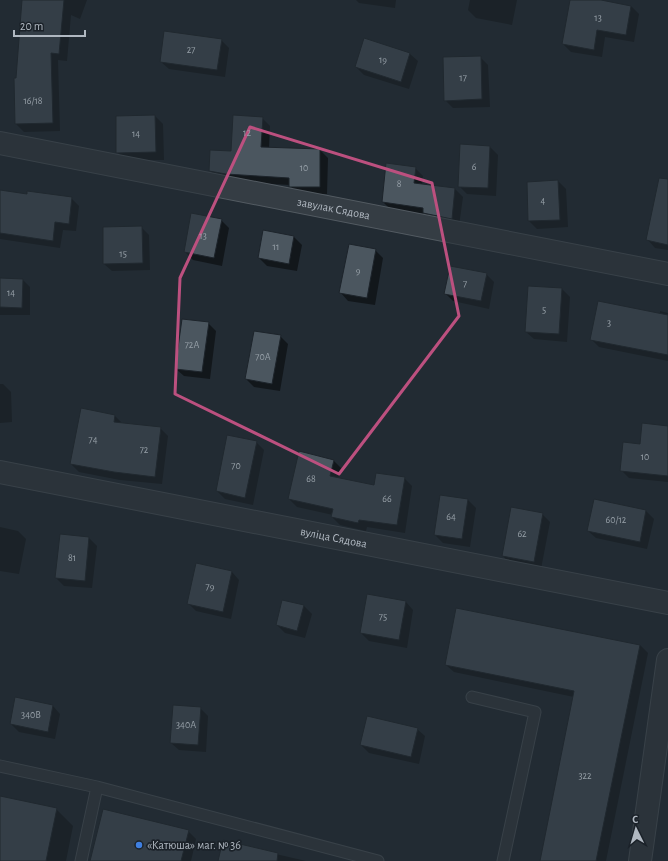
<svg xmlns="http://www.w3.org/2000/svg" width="668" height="861" viewBox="0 0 668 861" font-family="'Alegreya Sans',sans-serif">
  <rect width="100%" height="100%" fill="#222b33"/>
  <!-- shadow -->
  <path fill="#0007" d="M32,0H87L80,19L71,15L67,61L58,60L60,131L24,132L16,124Z
    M356,0H396L395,8L359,3Z
    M470,0H517L512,25L476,18L468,10Z
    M571,0H595L631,6L639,14L634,42L605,37L602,57L571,52L563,44Z
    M221,40L229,48L225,77L169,69L161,62Z
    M410,54L418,61L409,89L364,75L356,67Z
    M480,57L488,65L490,107L453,108L445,100Z
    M155,116L163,124L164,160H125L117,152Z
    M262,118L270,126L269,148L320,150L328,158L327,194H297L290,185L234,182L218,179L210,171L232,152Z
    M461,146L490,147L498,155L496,196L467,194L459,186Z
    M415,168L423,176L422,185L455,189L463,197L459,226L432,221L425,214L391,210L383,202Z
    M558,181L566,189L568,227L537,229L529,221L528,183Z
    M0,191L27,195L71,198L79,206L76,231L63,230L60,248L0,239Z
    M668,212V250L655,248L648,240Z
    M221,220L229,228L222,266L193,260L185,252Z
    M141,227L149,235L150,270L112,271L104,264Z
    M294,237L302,245L297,271L267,266L259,258Z
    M375,250L383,258L375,305L348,301L341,293Z
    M486,274L494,282L489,309L453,301L445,293Z
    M0,279L23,280L30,287V315H0Z
    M562,289L570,297L567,342L534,339L526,332Z
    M660,311L668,313V361L599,347L591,339L660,314Z
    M208,323L216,331L210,379L184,376L176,369Z
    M280,336L288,344L280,391L254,387L246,379Z
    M0,384H3L11,392L12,422L0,423Z
    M115,416L123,424L160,428L168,436L162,484L120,480L79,472L71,464Z
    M668,427V482L629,478L621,470L640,445Z
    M256,442L264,450L253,505L225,499L217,491Z
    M333,460L341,468L339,478L375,486L404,478L412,486L405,533L367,527L366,531L340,525L332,517L333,515L297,507L289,499Z
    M441,496L468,500L476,508L470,547L443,543L435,535Z
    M594,500L646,511L654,519L647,549L596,538L588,531Z
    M542,514L550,522L541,569L510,564L503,556Z
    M0,527L18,531L26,539L19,574L0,571Z
    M89,538L97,546L92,588L64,586L56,578Z
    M232,572L239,580L231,619L196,611L188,603Z
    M406,602L413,610L407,648L369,641L361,633Z
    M304,606L312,614L305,638L285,633L277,625Z
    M640,645L648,653L606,861H541L574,697L454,672L446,665Z
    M53,706L60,714L55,739L19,732L11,724Z
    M200,708L208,716L206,752L179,750L171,743Z
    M417,729L425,736L419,764L369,753L361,745Z
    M0,797L56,809L73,826L66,861H0Z
    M188,831L196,839L191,861H91Z
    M224,842L306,861H219Z"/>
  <!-- building -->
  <path fill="#4b565f" stroke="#1d242b" d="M22,0H64L59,54L51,53L53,123L15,124L14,78H16Z
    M570,0H601L631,6L626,35L597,30L594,50L562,44Z
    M164,31L222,39L217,70L160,62Z
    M364,38L410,53L401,82L355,67Z
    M481,56L482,99L444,101L443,57Z
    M155,115L156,152L116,153V116Z
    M233,115L263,117L261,147L320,149V187H289V178L226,174L209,171L210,150L231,151Z
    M460,144L490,146L488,188L458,187Z
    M386,163L416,167L414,183L455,188L452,219L423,213V208L382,202Z
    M659,178L668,179V245L646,240Z
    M558,180L560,220L528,221L527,182Z
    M0,190L27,194V191L72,197L69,224L55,222L53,241L0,233Z
    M191,213L222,219L214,258L184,252Z
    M142,226L143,263L103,264V227Z
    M263,230L294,236L289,264L258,258Z
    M349,244L376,249L367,298L339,293Z
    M450,266L487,273L481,301L444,294Z
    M0,278L23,279L22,308L0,307Z
    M528,286L562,288L559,334L525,332Z
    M598,301L668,315V355L590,340Z
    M182,319L209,322L202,372L175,369Z
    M254,331L281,335L272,384L245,379Z
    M81,408L115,415L114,422L161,427L155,477L114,472L70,464Z
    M642,423L668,426V476L620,471L623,442L640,444Z
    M227,435L257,441L245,498L216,491Z
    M299,451L334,460L330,476L374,485L376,473L405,477L397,525L359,520L358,523L331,517L333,509L288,499Z
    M440,495L468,499L462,539L434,535Z
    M594,499L646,510L640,542L587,531Z
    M511,507L543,513L534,562L502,556Z
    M60,534L89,537L85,581L55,578Z
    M196,563L232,571L223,612L187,604Z
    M367,594L406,601L399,640L360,633Z
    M282,600L304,605L297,631L276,625Z
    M456,608L640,645L596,861H540L574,691L445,665Z
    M15,697L53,705L48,732L10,724Z
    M173,705L201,707L198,745L170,743Z
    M367,716L418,728L411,757L360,745Z
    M0,796L57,808L46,861H0Z
    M103,809L189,830L181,861H90Z
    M223,840L278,853L277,861H218Z"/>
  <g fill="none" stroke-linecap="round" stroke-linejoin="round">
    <!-- service casing -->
    <g stroke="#535b62" stroke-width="13">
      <path id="service" d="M472,697L535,712L503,861
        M0,766L97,787L81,861
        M97,787L378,861"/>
    </g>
    <!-- minor casing -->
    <g stroke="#535b62" stroke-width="24">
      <g id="minor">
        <path id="s1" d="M0,143L668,274"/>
        <path id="s2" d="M0,472L668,603"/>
        <path d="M640,861L668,660"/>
      </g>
    </g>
    <!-- service -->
    <use href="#service" stroke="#353d44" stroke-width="11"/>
    <!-- minor -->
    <use href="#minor" stroke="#353d44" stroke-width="22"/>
  </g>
  <!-- marked area -->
  <path d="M0 0H668V861H0ZM250,127L432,183L459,316L339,474L175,394L180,278Z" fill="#222b33" fill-opacity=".55" fill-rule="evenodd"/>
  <path fill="none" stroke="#bc507f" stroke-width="3" stroke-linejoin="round" d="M250,127L432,183L459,316L339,474L175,394L180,278Z"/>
  <!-- markers -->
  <circle fill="#3f7fe0" stroke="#1b2229" stroke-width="1.5" cx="139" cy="845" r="4"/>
  <g text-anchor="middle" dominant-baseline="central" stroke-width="3.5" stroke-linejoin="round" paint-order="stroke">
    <!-- number labels -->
    <g font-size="10" fill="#97a0a8">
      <text x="598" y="18">13</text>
      <text x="191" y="50">27</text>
      <text x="383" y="60">19</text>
      <text x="463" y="78">17</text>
      <text x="33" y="101">16/18</text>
      <text x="247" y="133">12</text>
      <text x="136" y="134">14</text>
      <text x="474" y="167">6</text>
      <text x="304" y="168">10</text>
      <text x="399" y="184">8</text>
      <text x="543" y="201">4</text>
      <text x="203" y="236">13</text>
      <text x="276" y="247">11</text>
      <text x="123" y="254">15</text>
      <text x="358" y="271">9</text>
      <text x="465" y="284">7</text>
      <text x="11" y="293">14</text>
      <text x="544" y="310">5</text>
      <text x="609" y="323">3</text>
      <text x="192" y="345">72А</text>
      <text x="263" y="357">70А</text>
      <text x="93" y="440">74</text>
      <text x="144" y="450">72</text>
      <text x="645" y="457">10</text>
      <text x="236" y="466">70</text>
      <text x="311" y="479">68</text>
      <text x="387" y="499">66</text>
      <text x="451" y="517">64</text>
      <text x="616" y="520">60/12</text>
      <text x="522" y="534">62</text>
      <text x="72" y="558">81</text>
      <text x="210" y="587">79</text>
      <text x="383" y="617">75</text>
      <text x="31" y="715">340В</text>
      <text x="186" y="725">340А</text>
      <text x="585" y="776">322</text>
    </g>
    <!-- street labels -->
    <g font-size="12" fill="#b0b8c1" stroke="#1b2229">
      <text stroke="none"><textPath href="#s1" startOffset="340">завулак Сядова</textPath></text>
      <text stroke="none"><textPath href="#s2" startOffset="340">вуліца Сядова</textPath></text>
    </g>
    <!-- poi labels -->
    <g font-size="12" fill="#b0b8c1" stroke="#1b2229" text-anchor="start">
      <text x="147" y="845">«Катюша» маг. № 36</text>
    </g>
  </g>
  <!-- north arrow -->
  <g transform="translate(636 829) rotate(355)" stroke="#1b2229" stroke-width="3" paint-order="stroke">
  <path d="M0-3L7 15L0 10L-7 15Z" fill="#b0b8c1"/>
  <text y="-6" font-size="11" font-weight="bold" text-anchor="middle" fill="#b0b8c1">С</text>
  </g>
  <!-- scale -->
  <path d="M14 30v6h71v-6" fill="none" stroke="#b0b8c1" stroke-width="2"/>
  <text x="20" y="30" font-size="12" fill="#b0b8c1" stroke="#1b2229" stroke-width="3" paint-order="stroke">20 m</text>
</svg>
